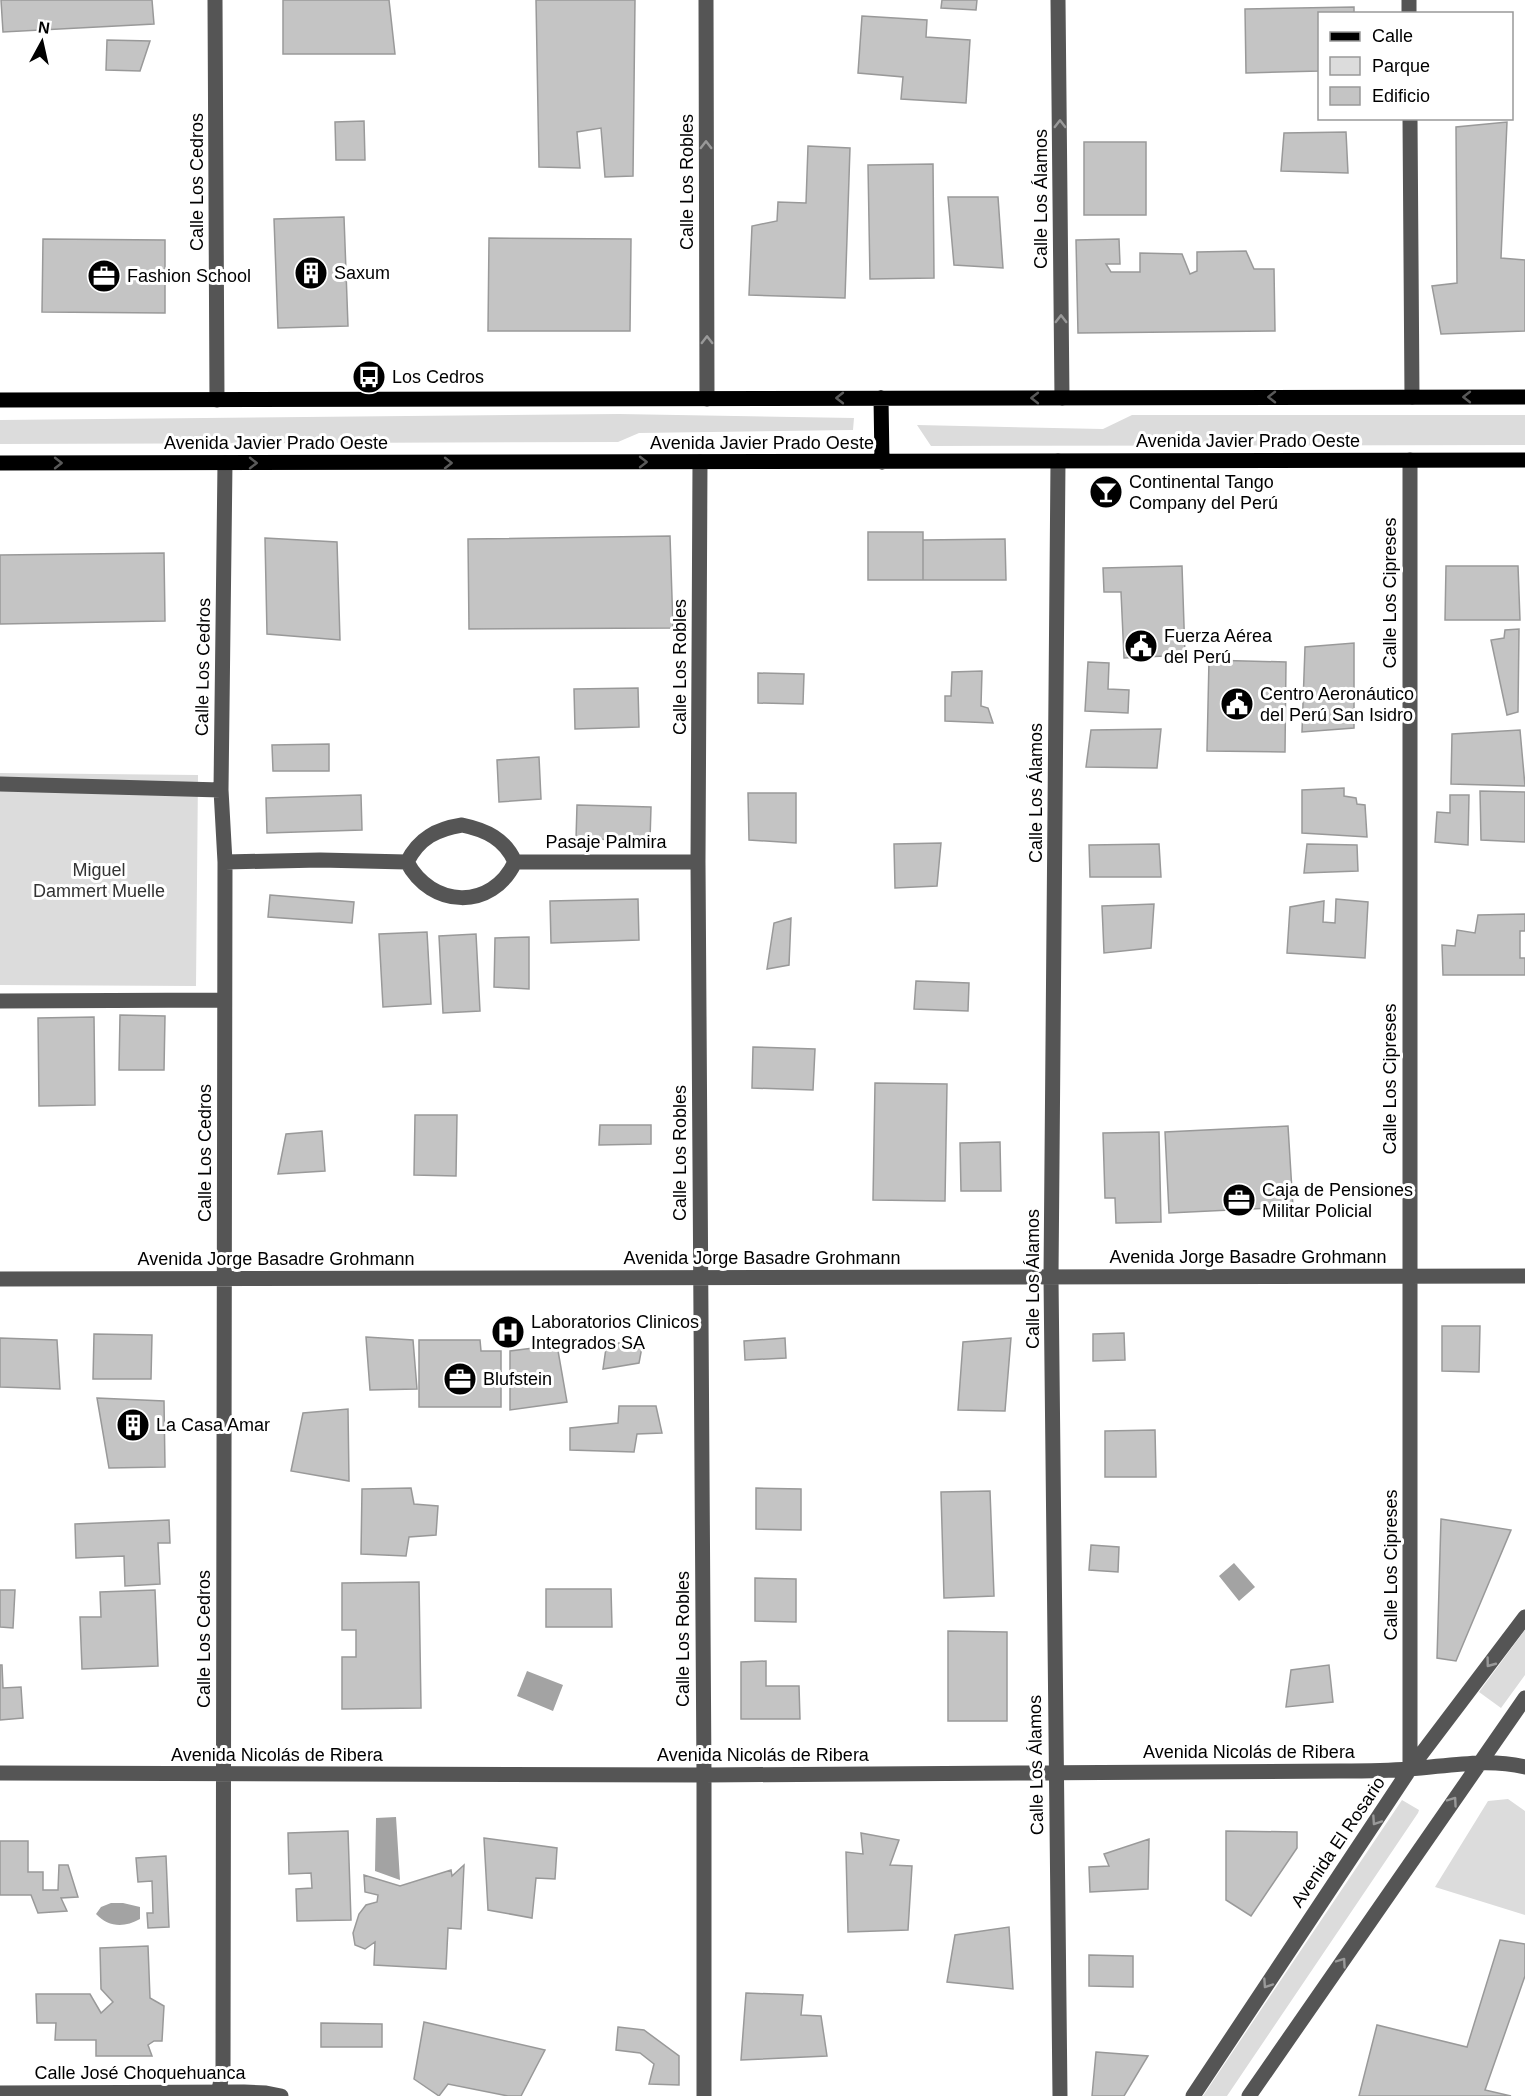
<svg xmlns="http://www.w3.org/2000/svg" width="1525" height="2096" viewBox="0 0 1525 2096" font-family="Arial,sans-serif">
  <rect width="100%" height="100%" fill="#fff"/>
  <!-- green -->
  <path fill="#dcdcdc" d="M619,414L854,418L853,430L639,433L618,442L0,444V420Z
    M1132,415H1525V445L931,446L917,425L1103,429Z
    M0,773L198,775L196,986L0,985Z
    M1525,1630V1675L1501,1708L1479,1692Z
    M1508,1799L1525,1811V1915L1435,1887L1488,1801Z
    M1402,1800L1419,1810L1418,1813L1227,2096H1203Z"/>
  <!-- water -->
  <path fill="#a3a3a3" d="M1234,1563L1255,1587L1239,1601L1219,1576Z
    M527,1671L563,1685L553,1711L517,1696Z
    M396,1817L400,1880L375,1871L376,1818Z
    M111,1903H123L140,1907V1919C124,1928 108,1927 96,1914L101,1907Z"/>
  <!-- building -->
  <path fill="#c4c4c4" stroke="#999" stroke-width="1.5" d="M1,0H152L154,24L3,32Z
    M283,0H389L395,54H283Z
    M536,0H635L633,176L605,177L601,128L577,132L580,168L539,167Z
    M942,0H977L976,10L941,8Z
    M1354,7V14H1320V71L1246,73L1245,9Z
    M862,16L927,20L926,37L970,40L966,103L901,99L903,77L858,73Z
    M107,40L150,41L140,71L106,70Z
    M364,121L365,160H336L335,122Z
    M1507,122L1501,258L1525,260V331L1441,334L1432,286L1457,283L1456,127Z
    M1346,132L1348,173L1281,171L1284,133Z
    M1084,142H1146V215H1084Z
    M808,146L850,148L845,298L749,295L752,226L777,221L778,202L806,203Z
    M933,164L934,278L870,279L868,165Z
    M948,197H998L1003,268L954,265Z
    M344,217L348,326L278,328L274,219Z
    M489,238L631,239L630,331H488Z
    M43,239L165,240V313L42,312Z
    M1119,239L1120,264H1106L1111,272H1140V253L1182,254L1190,274L1197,271V252L1246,251L1254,269H1274L1275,331L1078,333L1076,240Z
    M868,532H923V580H868Z
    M670,536L673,628L469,629L468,539Z
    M265,538L337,542L340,640L267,634Z
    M1005,539L1006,580H923V540Z
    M164,553L165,621L0,624V555Z
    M1182,566L1185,655L1124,658L1121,592H1104L1103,568Z
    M1446,566H1518L1520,620H1445Z
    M1519,629L1518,712L1507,715L1491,640L1504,638L1505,630Z
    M1354,643V728L1302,732L1305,647Z
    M1209,660L1286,662L1285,752L1207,751Z
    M1088,662L1109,663L1108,689L1129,690L1128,713L1085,711Z
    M982,671L981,706L988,708L993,723L945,721V696H951L952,672Z
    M758,673L804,674L803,704L758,703Z
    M638,688L639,727L575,729L574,689Z
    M1161,729L1157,768L1086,767L1091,730Z
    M1520,730L1525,786L1451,784L1452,734Z
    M329,744V771H273L272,745Z
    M539,757L541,799L499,802L497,760Z
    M1344,788V796L1356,798L1357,804L1365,805L1367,837L1302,833V790Z
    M1480,791L1525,792V842L1481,840Z
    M748,793H796V843L749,840Z
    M361,795L362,830L267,833L266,798Z
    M1450,795H1469L1468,845L1435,842L1437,812L1450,813Z
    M577,805L651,807L650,840L576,839Z
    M941,843L937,886L895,888L894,844Z
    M1159,844L1161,877H1090L1089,845Z
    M1307,844L1357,845L1358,871L1304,873Z
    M270,895L354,902L352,923L268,917Z
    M638,899L639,940L551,943L550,901Z
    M1336,899L1368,902L1365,958L1287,953L1290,907L1324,901L1323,922L1335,923Z
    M1154,904L1151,948L1104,953L1102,906Z
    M1525,914V931H1520V958H1525V975H1443L1442,945L1455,946L1457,930L1475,933L1478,915Z
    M791,918L789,965L767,969L774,923Z
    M427,932L431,1004L383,1007L379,934Z
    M476,934L480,1011L443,1013L439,936Z
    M529,937V989L494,987L495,938Z
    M916,981L969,983L968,1011L914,1009Z
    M120,1015L165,1016L164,1070H119Z
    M94,1017L95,1105L39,1106L38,1018Z
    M753,1047L815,1049L813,1090L752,1088Z
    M875,1083L947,1084L945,1201L873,1200Z
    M415,1115H457L456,1176L414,1175Z
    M600,1125H651V1144L599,1145Z
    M1288,1126L1293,1207L1169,1213L1165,1132Z
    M322,1131L325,1171L278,1174L286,1134Z
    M1159,1132L1161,1222L1116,1223L1115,1198H1105L1103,1133Z
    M1000,1142L1001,1191H961L960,1143Z
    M1442,1326H1480L1479,1372L1442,1371Z
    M1124,1333L1125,1360L1093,1361V1334Z
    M94,1334L152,1335L151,1379H93Z
    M366,1337L413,1340L417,1389L370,1390Z
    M0,1338L57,1340L60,1389L0,1387Z
    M785,1338L786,1358L745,1360L744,1341Z
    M1011,1338L1005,1411L958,1410L963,1342Z
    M419,1340H480L481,1351H501V1407H419Z
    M607,1341L642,1347L639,1363L603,1369Z
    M557,1345L567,1402L510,1410V1351Z
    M97,1398L164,1401L165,1467L109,1468Z
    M619,1406H656L662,1433L637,1434L634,1452L570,1450V1428L618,1423Z
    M348,1409L349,1481L291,1471L303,1413Z
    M1155,1430L1156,1477H1105V1431Z
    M411,1488L414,1504L438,1506L436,1535L409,1537L406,1556L361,1554L362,1489Z
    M756,1488L801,1489V1530L756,1529Z
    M990,1491L994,1596L944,1598L941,1492Z
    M1441,1519L1511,1530L1456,1661L1437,1658Z
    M169,1520L170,1543H158L160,1584L125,1586L124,1556L76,1558L75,1524Z
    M1091,1545L1119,1547L1118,1572L1089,1570Z
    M755,1578L796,1579V1622L755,1621Z
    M419,1582L421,1708L342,1709V1657H356V1630H342V1583Z
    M546,1589H611L612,1627H546Z
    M0,1590H15L13,1628L0,1627Z
    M155,1590L158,1666L82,1669L80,1617H101L100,1592Z
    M948,1631L1007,1632V1721H948Z
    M766,1661V1686H799L800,1719H741V1662Z
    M0,1665H2L3,1688L21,1687L23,1718L0,1720Z
    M1329,1665L1333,1702L1286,1707L1291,1670Z
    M348,1831L351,1920L297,1921L296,1889L312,1888L311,1873L289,1874L288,1833Z
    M1226,1831L1297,1832V1848L1251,1916L1226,1900Z
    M861,1833L899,1840L890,1865L912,1866L908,1930L848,1932L846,1852L863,1854Z
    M484,1838L557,1848L555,1879L536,1878L532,1918L488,1910Z
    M1149,1839L1148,1889L1090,1892L1089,1867L1109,1866L1104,1854Z
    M0,1841H28V1872H43V1890H58L59,1865H68L78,1897L61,1898L67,1911L38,1913L31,1895H0Z
    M166,1856L169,1927L148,1928L147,1913H153L152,1881L138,1882L136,1858Z
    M464,1865L461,1929L448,1928L446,1969L374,1965L375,1942L365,1949L355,1945L353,1933L359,1914L366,1905L377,1902L378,1895L365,1892L364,1875L400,1886L451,1870L452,1876Z
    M1009,1927L1013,1989L947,1982L955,1935Z
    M1500,1940L1525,1944V1976L1485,2090L1511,2096H1359L1377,2025L1467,2047Z
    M148,1946L150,1998L164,2006L162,2041H154L148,2045L152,2056H96V2040H55L56,2023H37L36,1994H90L101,2013L113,2002L101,1989L100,1948Z
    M1089,1955L1133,1956V1987L1089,1986Z
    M746,1993L803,1995L801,2015L821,2016L827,2056L741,2060Z
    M424,2022L545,2050L521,2096H508L448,2084L439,2096L414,2079Z
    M321,2023L382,2024V2047H321Z
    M618,2027L644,2030L679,2056V2085L649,2084L654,2064L640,2053L616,2050Z
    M1096,2052L1148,2056L1124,2096H1092Z"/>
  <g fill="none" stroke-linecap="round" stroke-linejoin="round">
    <!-- minor -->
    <path stroke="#555" stroke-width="15" d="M215,0L217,400
      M706,0L707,399
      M1058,0L1062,398
      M1409,0V14
      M1410,118L1412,397
      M1410,460V1769
      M1058,461L1051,1277L1060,2096
      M700,462L698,862L704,1775V2096
      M0,784L221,790
      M462,825C486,830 505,839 515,862C492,911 431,908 407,862C419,838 437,829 462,825Z
      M225,862L320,860L407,862
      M515,862H698
      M0,1001L224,1000
      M0,1279L1525,1276
      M0,1773L704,1775L1340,1771C1363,1771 1386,1771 1409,1769C1449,1766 1486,1758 1525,1767
      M0,2093L244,2092L266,2093L281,2096
      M218,2096L223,2068L225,862L221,790L225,463
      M1193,2096L1410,1769L1525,1617
      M1249,2096L1525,1698"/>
    <!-- major -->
    <path stroke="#000" stroke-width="15" d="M881,398L882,462
      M0,400L1525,397
      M0,463L1525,460"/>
  </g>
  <!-- one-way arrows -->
  <defs><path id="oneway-chevron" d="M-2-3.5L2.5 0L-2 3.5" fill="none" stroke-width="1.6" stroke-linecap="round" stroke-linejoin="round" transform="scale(1.5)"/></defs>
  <g stroke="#999">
    <use href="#oneway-chevron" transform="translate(1060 124) rotate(-90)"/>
    <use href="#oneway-chevron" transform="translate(706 145) rotate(-90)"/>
    <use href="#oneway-chevron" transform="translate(1061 319) rotate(-90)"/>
    <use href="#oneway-chevron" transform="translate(707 340) rotate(-90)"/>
    <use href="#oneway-chevron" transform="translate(1490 1663) rotate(127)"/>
    <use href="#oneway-chevron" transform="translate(1453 1801) rotate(-55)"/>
    <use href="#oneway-chevron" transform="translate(1376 1821) rotate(124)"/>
    <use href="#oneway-chevron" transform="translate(1342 1962) rotate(-55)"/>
    <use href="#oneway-chevron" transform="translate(1267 1984) rotate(124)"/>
  </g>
  <g stroke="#595959">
    <use href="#oneway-chevron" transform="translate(1272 397) rotate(180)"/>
    <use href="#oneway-chevron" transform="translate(1467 397) rotate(180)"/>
    <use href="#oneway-chevron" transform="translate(840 398) rotate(180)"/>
    <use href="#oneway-chevron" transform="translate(1035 398) rotate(-180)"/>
    <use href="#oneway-chevron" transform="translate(643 462)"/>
    <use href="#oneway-chevron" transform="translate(58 463)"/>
    <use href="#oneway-chevron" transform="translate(253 463)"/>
    <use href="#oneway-chevron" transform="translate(448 463)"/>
  </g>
  <!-- icons -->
  <defs>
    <g id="building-disc" transform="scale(1.725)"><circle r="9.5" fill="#000" stroke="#fff"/><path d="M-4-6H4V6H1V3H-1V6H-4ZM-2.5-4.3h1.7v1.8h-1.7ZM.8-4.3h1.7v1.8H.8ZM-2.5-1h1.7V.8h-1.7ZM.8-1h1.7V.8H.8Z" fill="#fff"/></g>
    <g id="office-disc" transform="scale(1.725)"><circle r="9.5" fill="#000" stroke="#fff"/><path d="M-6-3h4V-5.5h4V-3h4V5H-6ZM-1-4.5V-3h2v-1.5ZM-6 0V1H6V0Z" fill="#fff"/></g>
    <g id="bus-disc" transform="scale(1.725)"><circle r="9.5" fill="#000" stroke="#fff"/><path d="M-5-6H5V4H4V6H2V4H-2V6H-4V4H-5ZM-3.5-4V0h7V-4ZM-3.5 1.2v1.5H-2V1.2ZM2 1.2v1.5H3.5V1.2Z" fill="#fff"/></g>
    <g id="bar-disc" transform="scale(1.725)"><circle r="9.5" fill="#000" stroke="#fff"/><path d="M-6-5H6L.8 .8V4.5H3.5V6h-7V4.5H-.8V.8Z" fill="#fff"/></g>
    <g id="civic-disc" transform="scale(1.725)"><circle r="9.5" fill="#000" stroke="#fff"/><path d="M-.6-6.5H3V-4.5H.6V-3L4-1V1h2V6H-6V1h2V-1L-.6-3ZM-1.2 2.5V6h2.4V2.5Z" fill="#fff"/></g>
    <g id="hospital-disc" transform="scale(1.725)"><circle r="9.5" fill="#000" stroke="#fff"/><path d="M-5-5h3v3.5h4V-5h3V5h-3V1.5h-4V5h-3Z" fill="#fff"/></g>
  </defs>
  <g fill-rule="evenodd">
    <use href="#building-disc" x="311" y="273"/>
    <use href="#office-disc" x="104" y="276"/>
    <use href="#bus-disc" x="369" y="377"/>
    <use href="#bar-disc" x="1106" y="492"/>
    <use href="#civic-disc" x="1141" y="646"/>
    <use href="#civic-disc" x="1237" y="704"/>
    <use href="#office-disc" x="1239" y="1200"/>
    <use href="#hospital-disc" x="508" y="1332"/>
    <use href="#office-disc" x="460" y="1379"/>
    <use href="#building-disc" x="133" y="1425"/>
  </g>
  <g text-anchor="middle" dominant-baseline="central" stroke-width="6" stroke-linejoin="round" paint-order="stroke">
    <!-- street labels -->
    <g font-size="18" fill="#000" stroke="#fff">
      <text transform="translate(197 182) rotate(-90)">Calle Los Cedros</text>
      <text transform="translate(687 182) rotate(-90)">Calle Los Robles</text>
      <text transform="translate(1041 199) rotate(-90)">Calle Los Álamos</text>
      <text x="1248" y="441">Avenida Javier Prado Oeste</text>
      <text x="276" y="443">Avenida Javier Prado Oeste</text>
      <text x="762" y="443">Avenida Javier Prado Oeste</text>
      <text transform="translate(1390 593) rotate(-90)">Calle Los Cipreses</text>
      <text transform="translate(203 667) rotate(-89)">Calle Los Cedros</text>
      <text transform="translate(680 667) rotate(-90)">Calle Los Robles</text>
      <text transform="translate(1036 793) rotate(-90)">Calle Los Álamos</text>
      <text x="606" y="842">Pasaje Palmira</text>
      <text transform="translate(1390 1079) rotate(-90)">Calle Los Cipreses</text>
      <text transform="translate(205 1153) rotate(-90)">Calle Los Cedros</text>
      <text transform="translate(680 1153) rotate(-90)">Calle Los Robles</text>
      <text x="1248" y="1257">Avenida Jorge Basadre Grohmann</text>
      <text x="762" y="1258">Avenida Jorge Basadre Grohmann</text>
      <text x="276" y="1259">Avenida Jorge Basadre Grohmann</text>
      <text transform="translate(1033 1279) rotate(-90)">Calle Los Álamos</text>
      <text transform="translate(1391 1565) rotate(-90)">Calle Los Cipreses</text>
      <text transform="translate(204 1639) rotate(-90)">Calle Los Cedros</text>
      <text transform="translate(683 1639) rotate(-90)">Calle Los Robles</text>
      <text x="1249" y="1752">Avenida Nicolás de Ribera</text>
      <text x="277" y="1755">Avenida Nicolás de Ribera</text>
      <text x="763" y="1755">Avenida Nicolás de Ribera</text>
      <text transform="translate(1036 1765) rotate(-91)">Calle Los Álamos</text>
      <text transform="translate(1338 1842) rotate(-56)">Avenida El Rosario</text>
      <text x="140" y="2073">Calle José Choquehuanca</text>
    </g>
    <!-- poi labels -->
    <g font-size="18" fill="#000" stroke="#fff" text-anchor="start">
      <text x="334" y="273">Saxum</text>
      <text x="127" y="276">Fashion School</text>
      <text x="392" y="377">Los Cedros</text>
      <text x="1129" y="482">Continental Tango<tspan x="1129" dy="21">Company del Perú</tspan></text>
      <text x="1164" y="636">Fuerza Aérea<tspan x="1164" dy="21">del Perú</tspan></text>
      <text x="1260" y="694">Centro Aeronáutico<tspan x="1260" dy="21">del Perú San Isidro</tspan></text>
      <text x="1262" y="1190">Caja de Pensiones<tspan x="1262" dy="21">Militar Policial</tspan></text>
      <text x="531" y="1322">Laboratorios Clinicos<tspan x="531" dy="21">Integrados SA</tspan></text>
      <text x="483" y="1379">Blufstein</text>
      <text x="156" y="1425">La Casa Amar</text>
    </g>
    <!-- park labels -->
    <g font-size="18" fill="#333" stroke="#fff">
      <text x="99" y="870">Miguel<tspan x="99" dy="21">Dammert Muelle</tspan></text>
    </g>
  </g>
  <!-- legend -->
  <rect x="1318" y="12" width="195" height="108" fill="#ffffff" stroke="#999999" stroke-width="1.5"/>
  <rect x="1330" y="32" width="30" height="9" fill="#000000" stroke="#999999" stroke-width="1.5"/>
  <text x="1372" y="42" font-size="18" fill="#000000">Calle</text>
  <rect x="1330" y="57" width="30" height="18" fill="#dcdcdc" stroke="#999999" stroke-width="1.5"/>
  <text x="1372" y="72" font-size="18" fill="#000000">Parque</text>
  <rect x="1330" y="87" width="30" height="18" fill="#c4c4c4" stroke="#999999" stroke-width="1.5"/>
  <text x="1372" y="102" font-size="18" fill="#000000">Edificio</text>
  <!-- north arrow -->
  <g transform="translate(42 42) rotate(8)" stroke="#ffffff" stroke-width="4.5" paint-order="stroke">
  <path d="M0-4.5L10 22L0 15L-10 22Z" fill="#000000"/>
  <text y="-9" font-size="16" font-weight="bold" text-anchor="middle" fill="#000000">N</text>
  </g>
</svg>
